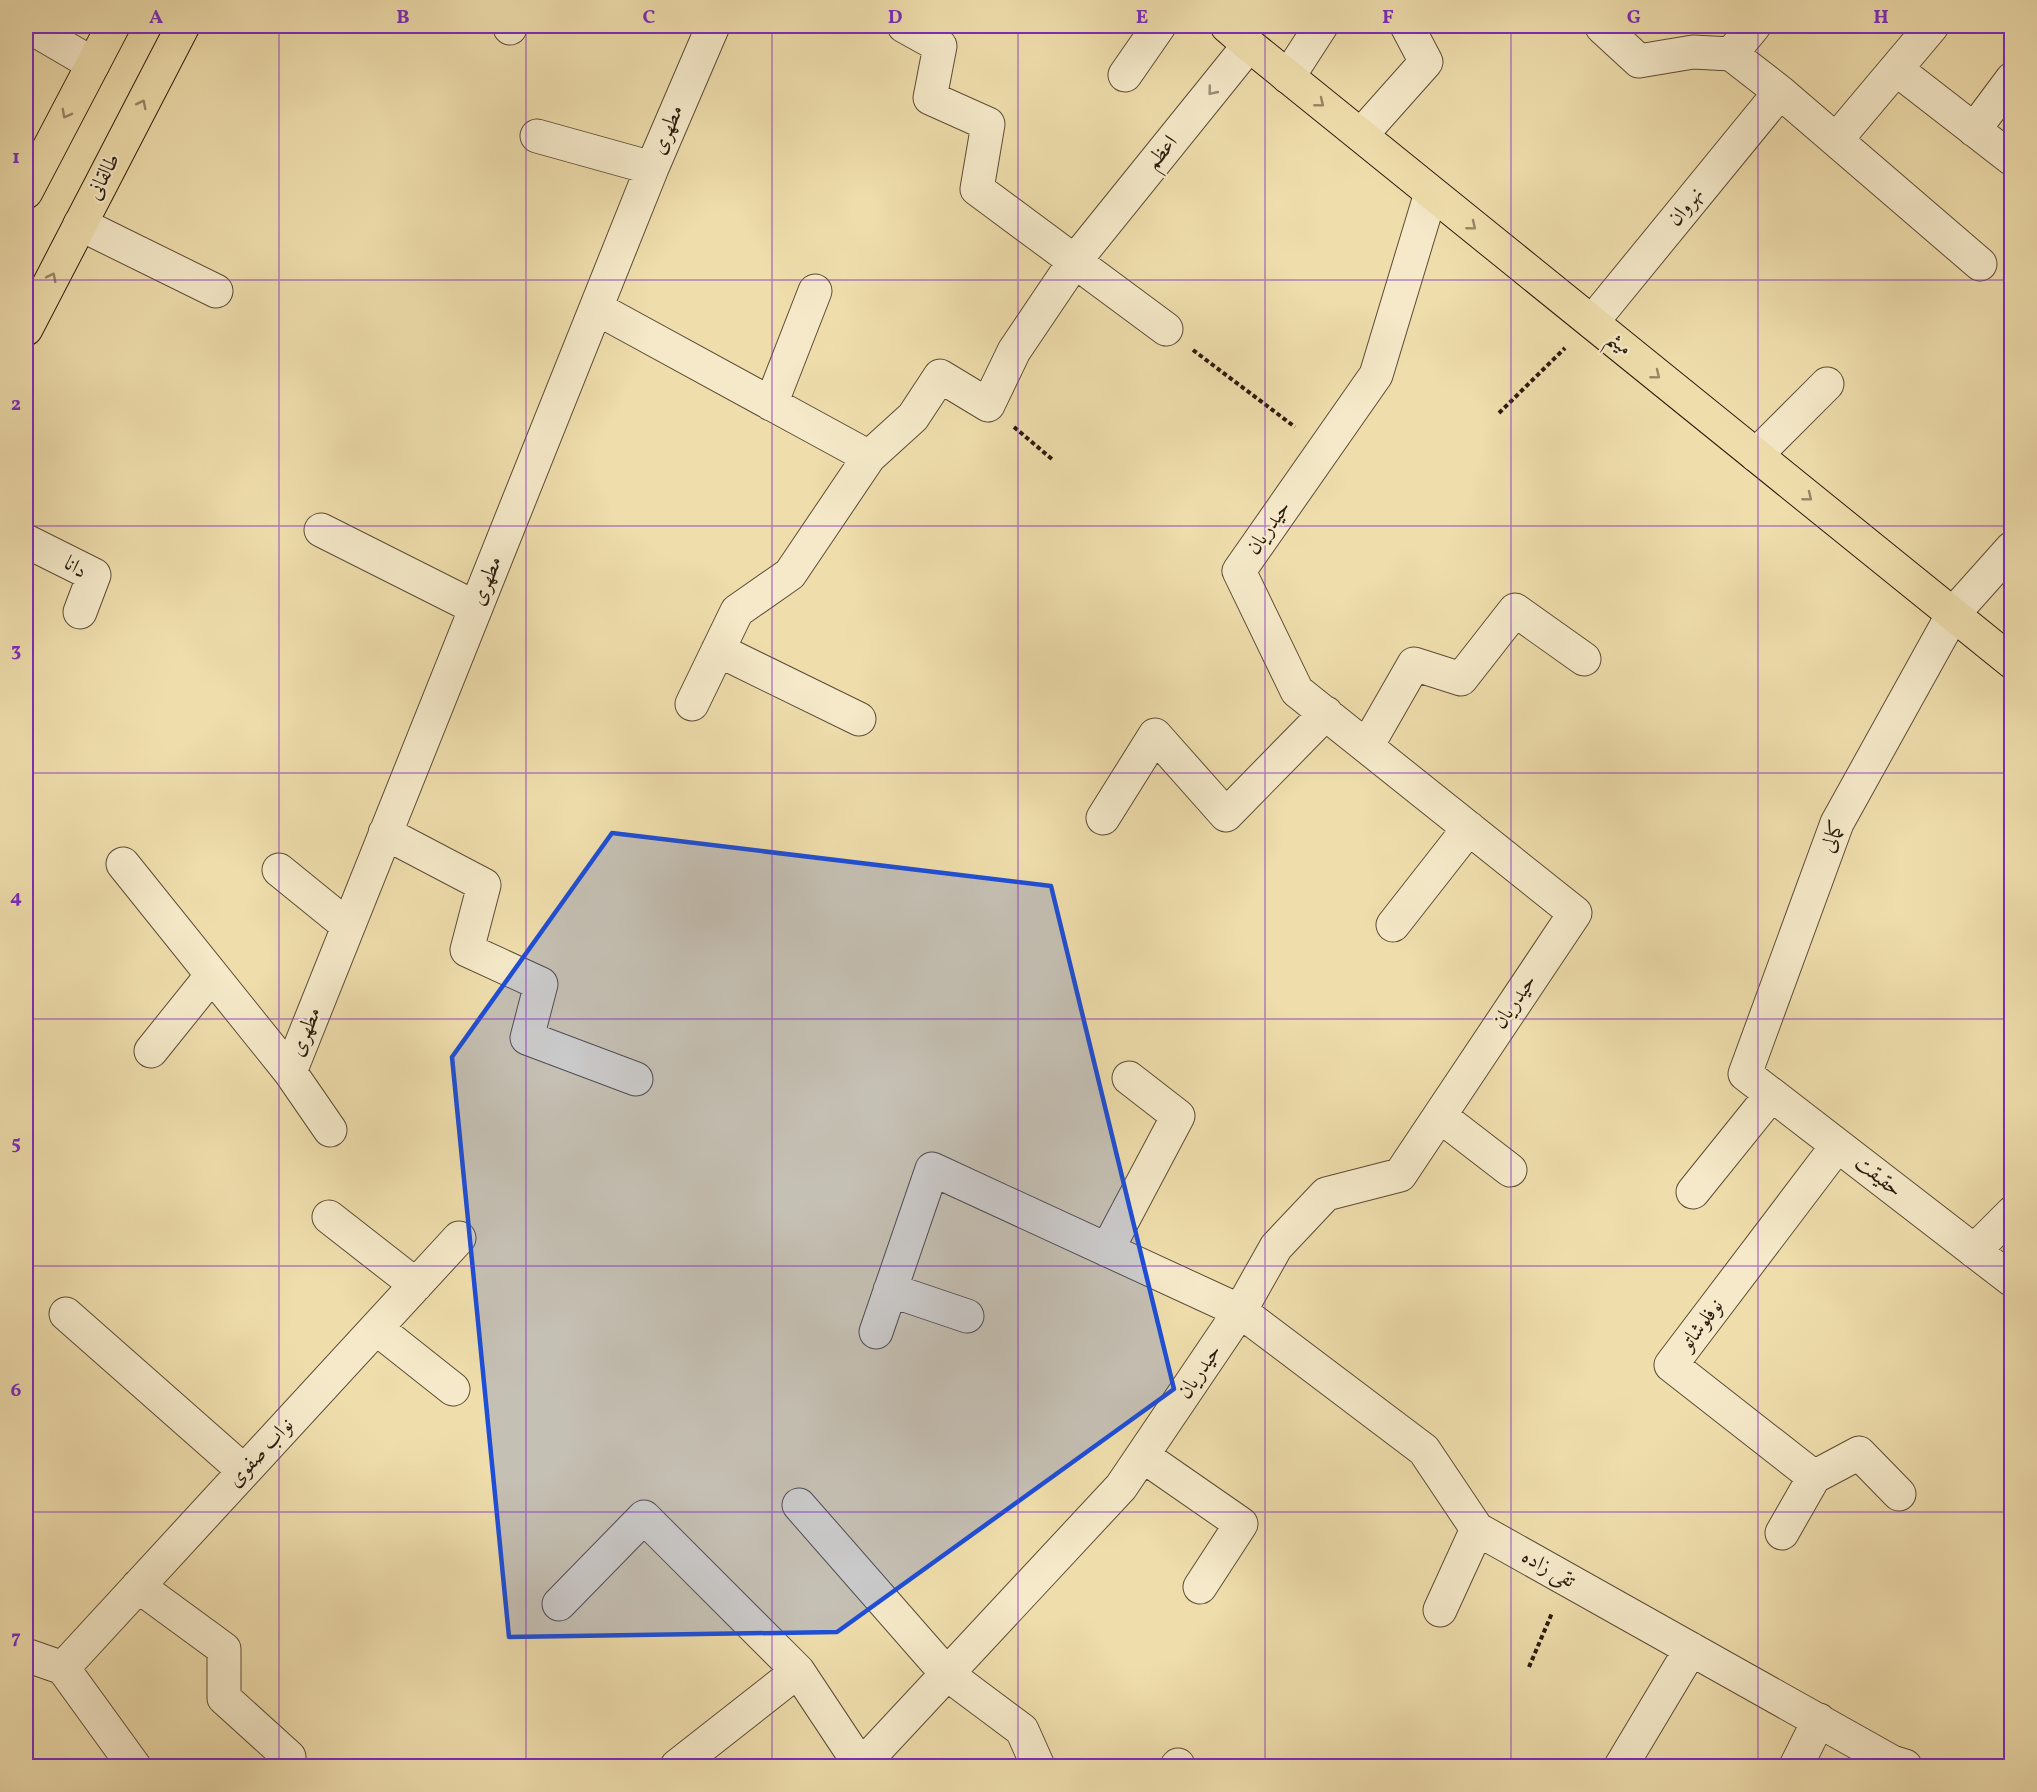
<svg xmlns="http://www.w3.org/2000/svg" width="2037" height="1792" viewBox="0 0 2037 1792" font-family="Vollkorn,Amiri,serif">
  <rect width="100%" height="100%" fill="#efddac"/>
  <filter id="stains"><feTurbulence type="fractalNoise" baseFrequency=".00333" numOctaves="4"/><feColorMatrix values="0 0 0 0 .2 0 0 0 0 .09 0 0 0 0 .02 0 0 0 .5 -.17"/></filter>
  <radialGradient id="worn" r=".72"><stop offset=".6" stop-color="#630" stop-opacity="0"/><stop offset="1" stop-color="#630" stop-opacity=".3"/></radialGradient>
  <g fill="none" stroke-linecap="round" stroke-linejoin="round">
    <!-- minor casing -->
    <g stroke="#5c4c36" stroke-width="35">
      <path id="minor" d="M28,26L93,64
        M904,26L940,46L930,98L988,124L977,189L1166,329
        M1754,26L1731,54L1780,92L1980,264
        M1602,27L1639,61L1693,52L1731,54
        M510,28L511,26
        M1896,69L2012,159
        M1125,75L1159,26
        M1288,77L1321,26
        M1974,130L2012,79
        M1361,135L1426,62L1407,26
        M537,136L652,168
        M1836,140L1932,26
        M80,224L216,291
        M596,308L869,457
        M1592,322L1780,92
        M771,404L815,291
        M1756,455L1827,384
        M321,530L476,608
        M26,541L94,575L80,612
        M2012,548L1953,614L1837,823L1745,1074L2012,1280
        M718,650L859,719
        M692,704L737,611L790,574L869,457L913,417L940,376L988,405L1014,351L1074,262L1249,45
        M1367,746L1414,664L1461,679L1515,610L1584,659
        M1103,818L1155,735L1226,815L1326,713
        M385,833L484,885L467,950L541,984L527,1038L636,1079
        M123,864L290,1072
        M279,870L348,926
        M1393,925L1469,828
        M151,1051L212,975
        M1440,1116L1510,1170
        M330,1130L290,1072L652,168L713,26
        M1693,1192L1771,1095
        M329,1217L416,1285
        M1107,1250L1178,1116L1129,1078
        M1974,1251L2012,1213
        M890,1290L967,1316
        M66,1314L244,1471
        M376,1328L453,1389
        M876,1332L932,1169L1240,1311L1424,1450L1477,1529L1892,1762L1905,1766
        M1143,1456L1241,1524L1200,1587
        M1814,1477L1859,1453L1899,1494
        M799,1505L947,1674L1022,1730L1038,1766
        M1782,1533L1814,1477L1671,1365L1837,1146
        M138,1586L224,1649V1698L289,1757
        M559,1604L644,1517L798,1671L861,1766
        M1440,1610L1477,1529
        M26,1655L63,1668L134,1766
        M63,1668L459,1238
        M677,1766L798,1671
        M861,1766L1121,1487L1240,1311L1276,1247L1326,1194L1400,1175L1575,913L1297,691L1239,571L1376,375L1431,193
        M1177,1766L1178,1765
        M1621,1766L1691,1649
        M1796,1766L1819,1720"/>
    </g>
    <!-- major casing -->
    <g stroke="#2b1c0e" stroke-width="35">
      <path id="major" d="M1227,26L1249,45L2012,662
        M26,192L113,26
        M26,329L183,26"/>
    </g>
    <!-- path -->
    <path stroke="#2b1c0e" stroke-width="4" stroke-dasharray="4.5 3" stroke-linecap="butt" d="M1193,350L1295,427
      M1499,413L1565,348
      M1014,427L1053,460
      M1529,1667L1552,1613"/>
    <!-- minor -->
    <use href="#minor" stroke="#f5e9c9" stroke-width="33"/>
    <!-- major -->
    <use href="#major" stroke="#efddac" stroke-width="33"/>
  </g>
  <!-- one-way arrows -->
  <defs><path id="oneway-chevron" d="M-2-3.5L2.5 0L-2 3.5" fill="none" stroke-width="1.6" stroke-linecap="round" stroke-linejoin="round" transform="scale(1.5)"/></defs>
  <use stroke="#9a8d75" href="#oneway-chevron" transform="translate(1212 91) rotate(129)"/>
  <g stroke="#978665">
    <use href="#oneway-chevron" transform="translate(1320 103) rotate(39)"/>
    <use href="#oneway-chevron" transform="translate(142 104) rotate(-63)"/>
    <use href="#oneway-chevron" transform="translate(66 114) rotate(118)"/>
    <use href="#oneway-chevron" transform="translate(1472 226) rotate(39)"/>
    <use href="#oneway-chevron" transform="translate(52 277) rotate(-63)"/>
    <use href="#oneway-chevron" transform="translate(1656 375) rotate(39)"/>
    <use href="#oneway-chevron" transform="translate(1808 497) rotate(39)"/>
  </g>
  <!-- marked area -->
  <path fill="#1d4ed8" fill-opacity="0.2" stroke="#1d4ed8" stroke-width="4.5" stroke-linejoin="round" d="M612,833L1051,886L1174,1389L837,1632L509,1637L452,1057Z"/>
  <!-- grid -->
  <path fill="none" stroke="#7b2cbf" stroke-width="1.5" stroke-opacity="0.55" d="M279,26V1766M526,26V1766M772,26V1766M1018,26V1766M1265,26V1766M1511,26V1766M1758,26V1766M26,280H2012M26,526H2012M26,773H2012M26,1019H2012M26,1266H2012M26,1512H2012"/>
  <g text-anchor="middle" dominant-baseline="central" stroke-width="4.5" stroke-linejoin="round" paint-order="stroke">
    <!-- street labels -->
    <g font-size="21" fill="#2b1c0e" stroke="#f5e9c9">
      <text transform="translate(668 130) rotate(-67)">مطهری</text>
      <text transform="translate(1162 153) rotate(-51)">اعظم</text>
      <text transform="translate(104 177) rotate(-63)">طالقانی</text>
      <text transform="translate(1686 207) rotate(-51)">نهروان</text>
      <text transform="translate(1619 344) rotate(39)">میثم</text>
      <text transform="translate(1269 528) rotate(-55)">حیدریان</text>
      <text transform="translate(75 568) rotate(31)">دانا</text>
      <text transform="translate(487 581) rotate(-68)">مطهری</text>
      <text transform="translate(1833 837) rotate(-68)">کمالی</text>
      <text transform="translate(1515 1002) rotate(-56)">حیدریان</text>
      <text transform="translate(306 1032) rotate(-68)">مطهری</text>
      <text transform="translate(1878 1177) rotate(38)">حقیقت</text>
      <text transform="translate(1702 1325) rotate(-53)">نوفلوشاتو</text>
      <text transform="translate(1200 1372) rotate(-56)">حیدریان</text>
      <text transform="translate(261 1453) rotate(-47)">نواب صفوی</text>
      <text transform="translate(1548 1569) rotate(29)">تقی زاده</text>
    </g>
  </g>
  <!-- margin -->
  <rect width="2037" height="1792" fill="none" stroke="#efddac" stroke-width="66"/>
  <rect x="33" y="33" width="1971" height="1726" fill="none" stroke="#7b2cbf" stroke-width="2"/>
  <g font-size="20" text-anchor="middle" font-weight="bold" fill="#7b2cbf">
    <text x="156" y="23">A</text>
    <text x="403" y="23">B</text>
    <text x="649" y="23">C</text>
    <text x="895" y="23">D</text>
    <text x="1142" y="23">E</text>
    <text x="1388" y="23">F</text>
    <text x="1634" y="23">G</text>
    <text x="1881" y="23">H</text>
    <text x="16" y="163">1</text>
    <text x="16" y="410">2</text>
    <text x="16" y="656">3</text>
    <text x="16" y="903">4</text>
    <text x="16" y="1149">5</text>
    <text x="16" y="1396">6</text>
    <text x="16" y="1643">7</text>
  </g>
  <rect width="100%" height="100%" filter="url(#stains)"/>
  <rect width="100%" height="100%" fill="url(#worn)"/>
</svg>
